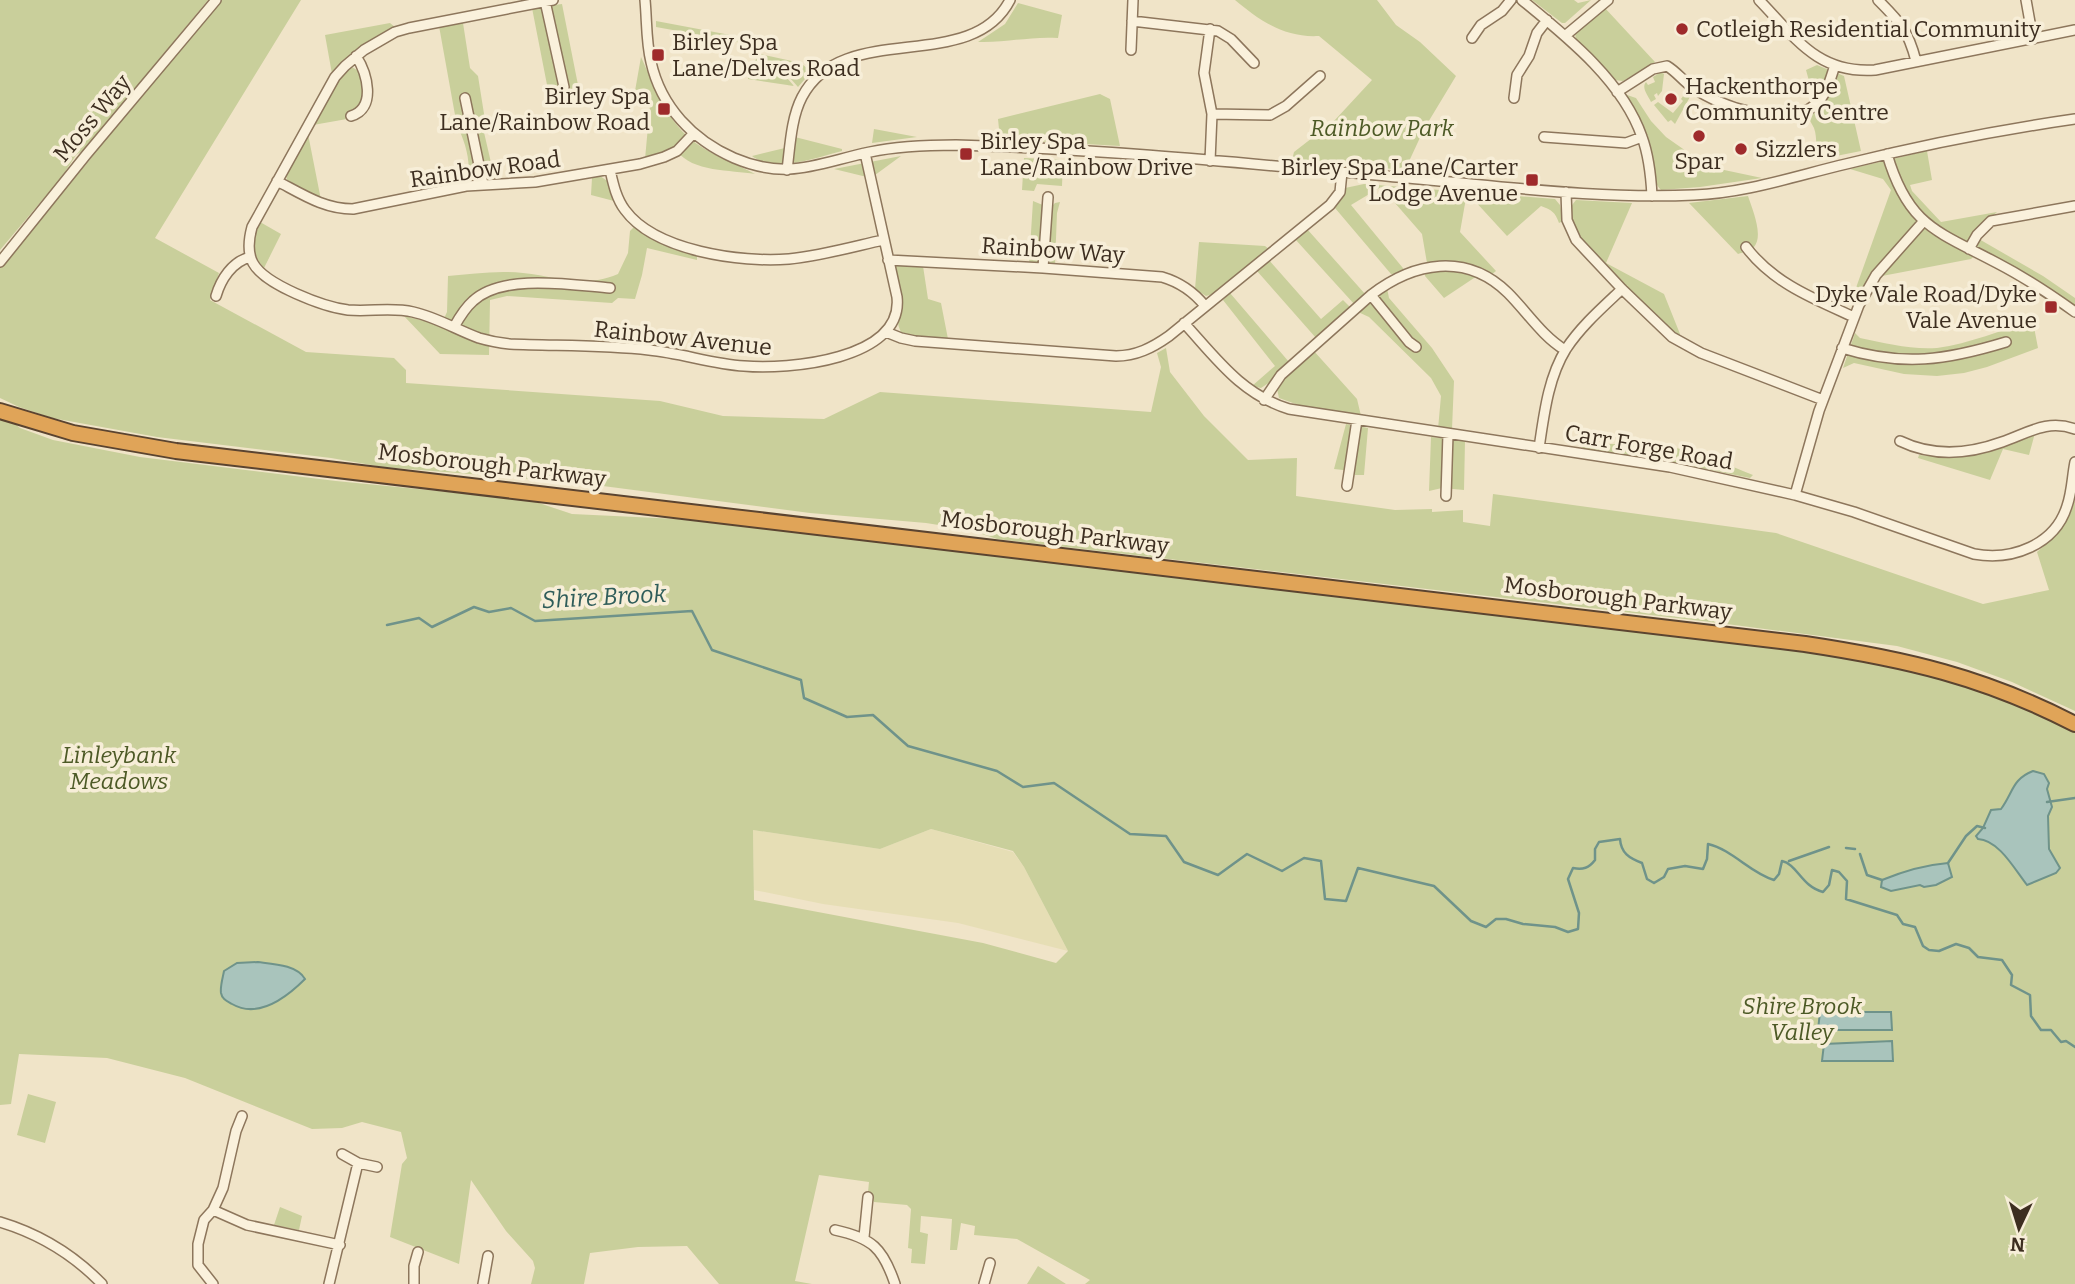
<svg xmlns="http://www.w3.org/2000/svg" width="2075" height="1284" viewBox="0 0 2075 1284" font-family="Bitter,serif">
  <rect width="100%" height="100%" fill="#f0e4c8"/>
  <!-- farmland -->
  <path fill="#e6deb5" d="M931,829L1013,852L1024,867L1068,951L958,923L823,904L754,890L753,830L880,849Z"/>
  <!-- green -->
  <path fill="#c9cf9b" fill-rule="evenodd" d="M0,0H208L85,149L76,155L61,178L0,250Z
    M220,0H301L155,238L219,273L210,300L306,352L394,358L406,370V383L660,401L723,416L824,419L880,392L1151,412L1161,367L1157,353L1166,348L1170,372L1204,416L1248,460L1297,458L1296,496L1395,510L1432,509V512L1463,510V522L1490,526L1493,494L1776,533L1983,604L2049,590L2037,552C2054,537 2071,522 2075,498V711L2012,682L1957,662L1897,646L1719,623L997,539L970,530L926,523L810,513L580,483L383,467L331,458L157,437L52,418L19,407L0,398V268L88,162L135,101Z
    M1235,0H1377L1396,25L1420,42L1456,76L1424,129L1405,170L1292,160L1294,152L1334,121L1372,80L1319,36C1285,38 1260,21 1235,0Z
    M1532,0H1574L1578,3L1591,0L1565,23H1562Z
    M1018,3L1062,15L1058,38C1031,36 1005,43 978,42L1005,24Z
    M562,4L579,90L549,95L532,8Z
    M1604,7L1655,62L1623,81L1613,80L1576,39L1575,34L1578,29Z
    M656,21L746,38L745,43L656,27Z
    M390,23L396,28L363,45L348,58L352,67L360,72C365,93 369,105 347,115V119L313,125L334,85L325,35Z
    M463,23L470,68L478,76L485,120L483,128L495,180L475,179L466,182C473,167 465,140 457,126L439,26Z
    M760,54L801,63L811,72L798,87L783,70L754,62Z
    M641,57C655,88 668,124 697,144C714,156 736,164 755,174C731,170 692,172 677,151L645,159L651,94L635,91Z
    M752,63L781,71L794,86L748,79V69Z
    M1817,65L1844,76L1861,151L1821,159C1814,149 1818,139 1814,128C1812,124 1810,121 1808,117L1817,110L1806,70Z
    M1661,72L1664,74L1662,91L1658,96L1657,93L1654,95L1656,99L1651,102C1648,95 1641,88 1646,82L1648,85L1655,82L1653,77Z
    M1686,92L1691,95L1675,124L1671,120L1668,122L1654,105L1658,102L1673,113L1683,101L1681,99Z
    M1100,94L1110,99L1120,146L1000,139L998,119Z
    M1627,95L1636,98L1651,121L1666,137L1686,151L1710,165V167L1762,178L1700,187L1661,190C1649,177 1652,153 1647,136C1643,122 1633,110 1624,97Z
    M874,129L917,137L872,143Z
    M308,134L321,200L290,184L287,180L286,175Z
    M791,136L842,149V151C817,157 776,174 752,156L789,147Z
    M1927,151L1932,180L1910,185L1912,191L1941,222L1997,212L1972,235L2043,276L2075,298V307L1981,250L1971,259L1882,276L1856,300L1852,299L1891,190L1883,179L1850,169Z
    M901,156L871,178L834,169Z
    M1024,158L1063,160L1062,186L1037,184L1034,191L1022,190Z
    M600,176L609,182L614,201L591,195L592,178Z
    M1364,184L1555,199L1560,205L1563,221L1559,223C1555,212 1552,210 1541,206L1507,236L1473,199L1466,198L1460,232L1496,271L1491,275L1474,278L1444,298L1425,276L1427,263L1422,234L1381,187L1351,205L1407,273L1391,274L1335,208L1345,188Z
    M1748,196C1752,209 1764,235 1754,247C1750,251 1744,252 1738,254L1689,203Z
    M1576,200L1632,203L1606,263L1664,294L1680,334L1678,336L1664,325C1641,302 1579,249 1571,220C1568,212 1570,207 1576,200Z
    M1033,201L1050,208L1055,203L1060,202L1057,213L1055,264H1029Z
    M260,222L281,234L264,268C250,253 252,239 260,222Z
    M634,227L656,240L697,254V260L647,248L642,275L635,299L618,298L612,303L507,296L490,300L489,355L440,354L404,316L441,325L447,312L448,276C472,274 498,270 523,273C560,277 581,289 618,274L628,253L630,231Z
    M1307,229L1366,295L1355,305L1295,239Z
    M1199,242L1265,246L1270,250L1216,293L1206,296L1195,289Z
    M1269,260L1321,319L1343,300L1351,308L1316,338L1257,271Z
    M900,264L923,266L928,299L941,303L948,339L910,336L901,332C895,320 900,320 901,309C902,295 894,281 895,267Z
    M1387,288L1389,298L1432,348L1454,381L1452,429H1438L1441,396L1431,378L1369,317L1358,312Z
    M1230,293L1289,362L1273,380L1261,388L1252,386L1275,366L1223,300Z
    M2033,322L2038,348L1987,367L1964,373L1937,376L1904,374L1854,363L1843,368L1855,333L1860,338C1885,343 1911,350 1937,348C1970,344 2001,329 2033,322Z
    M1313,350L1357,399L1361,416L1307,408L1279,398L1277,389L1281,381Z
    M0,416L13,422L20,428L53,440L140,457L336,481L530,500L572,514L678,519L1760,646C1820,656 1882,661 1940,677C1976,687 2013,700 2046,716C2056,720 2064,729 2075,730V1284H1085L1090,1280L1017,1239L974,1235L975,1226L961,1223L957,1250H950L952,1219L921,1216L920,1232L928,1234L925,1264L911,1263L912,1249L908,1248L911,1209L907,1205L874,1202L868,1192L869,1182L819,1175L795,1281L812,1284H719L687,1246L638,1247L590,1253L584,1284H531L535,1268L533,1261L506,1231L471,1180L459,1264L390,1237L402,1164L407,1158L401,1132L362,1122L342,1128L312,1129L185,1078L107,1058L19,1054L11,1104L0,1105ZM931,829L1013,851L1024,867L1068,951L1056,963L983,943L754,900L753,830L880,849Z
    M1346,424L1368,428L1364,475H1355L1352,471L1334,469Z
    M2035,433L2029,455L2003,449L1990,480L1918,458L1919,455C1965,460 1993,453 2035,433Z
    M1431,437L1465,441L1464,490L1442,488L1429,491Z
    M1583,444C1614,444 1645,443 1676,448C1702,453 1728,465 1753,475L1750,478L1671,462L1582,451Z
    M28,1094L56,1102L45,1143L17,1135Z
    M280,1207L302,1216L299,1230L274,1225Z
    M1038,1266L1066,1284H1027Z"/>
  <!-- water -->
  <path fill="#a9c4bc" stroke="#6f938a" stroke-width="2" d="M2033,771L2044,774L2049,783L2047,789L2052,807L2048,816L2049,849L2060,868L2056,873L2027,885C2015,870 1999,840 1978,839L1976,836L1983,828L1991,810L2001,809C2013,793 2012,779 2033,771Z
    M1948,863L1952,877L1936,885L1924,887L1920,885L1891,891L1881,887L1882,880C1904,871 1924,865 1948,863Z
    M258,962C274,964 297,965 305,979C287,997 258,1019 232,1004C227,1001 222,999 221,993C220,986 223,977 224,971L237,963Z
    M1820,1012H1891L1892,1030H1818Z
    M1892,1041L1893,1061H1822L1824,1044Z"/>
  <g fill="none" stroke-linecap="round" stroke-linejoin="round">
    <!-- stream -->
    <path stroke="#6f938a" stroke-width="2.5" d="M387,625L419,618L432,627L474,607L489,612L511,608L535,621L692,611L712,650L801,680L804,698L847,717L873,715L908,746L997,771L1023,787L1054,783L1130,834L1166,836L1184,862L1218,875L1247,854L1282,871L1304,858L1321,861L1325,899L1346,901L1358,868L1434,886L1471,921L1486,927L1496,919H1506L1523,924L1555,927L1568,932L1578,929L1579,913L1568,879L1573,868C1583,870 1589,868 1595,860V849L1599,842L1620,839C1621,853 1629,858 1642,863L1647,879L1654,883L1664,877L1668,869L1685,866L1703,869L1707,859L1708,844C1733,850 1750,873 1774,880L1779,874L1782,861C1797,864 1802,887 1823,892L1829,885L1832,870L1839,872L1847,881L1846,899L1897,915L1903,924L1915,927L1923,946L1929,950L1939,951L1956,944L1969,948L1978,957L2002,960L2012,975L2011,985L2030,995L2031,1016L2041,1030H2051L2061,1042L2066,1041L2075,1047
      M2047,802L2075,798
      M1846,848L1855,849
      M1860,854L1867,875L1882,880
      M1789,861L1829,847
      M1948,863L1966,836L1977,826L1985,828"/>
    <!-- minor casing -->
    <g stroke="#8d765c" stroke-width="12">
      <path id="minor" d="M553,0L409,28L395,32L364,50L345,66L335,77L252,227C249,238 247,252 253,263C265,285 324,307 348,310C370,312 392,307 413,312C436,317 457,330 479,338C489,341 500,343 510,344C556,346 604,345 649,350C681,353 712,364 744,366C787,370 904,360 897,297L865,153
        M645,0C647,21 646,42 651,62C661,107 693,140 734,158C788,181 818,163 870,152C898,146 927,145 956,145C1114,149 1272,166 1429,180C1517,188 1605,199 1694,195C1746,193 1795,176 1846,164C1922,145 1998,130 2075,119
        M1522,0C1566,36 1623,81 1642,137C1649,156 1651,176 1652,196
        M1759,0C1795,37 1817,74 1875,70L2075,30
        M1878,0C1900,22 1908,30 1916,61
        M2026,0L2033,39
        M545,1L564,87
        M1132,21L1218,31L1231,39L1254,63
        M1210,29L1204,73L1212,114L1210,161
        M1566,35L1608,0
        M1472,38L1481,25L1502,11L1511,0
        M1131,50L1133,0
        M1617,92L1653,69L1667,66C1677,72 1683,81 1692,87C1719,107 1788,130 1816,104C1827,94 1830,80 1835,65
        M465,98L483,184
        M1514,98L1517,75L1529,56L1537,33L1547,20
        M1212,114L1270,115L1286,106L1320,76
        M351,116C377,108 367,73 356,56
        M1544,137L1626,143L1642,137
        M1887,154C1908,226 1937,231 1997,263C2024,277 2050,294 2075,312
        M610,170C613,183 616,198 625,210C655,251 741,263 789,259C820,256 852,247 883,240
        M787,170C790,147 791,118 802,97C843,18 971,76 1010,0
        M277,181C302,194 324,209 353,209L466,186L535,182L640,164L664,157L677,151L693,134
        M1566,192L1567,220L1576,240L1622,289L1672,337L1701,353L1823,400
        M1746,247C1773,283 1814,299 1854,317
        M1969,249L1977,235L1991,221L2075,206
        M888,260L1043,268L1162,277C1179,282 1193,291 1205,306
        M0,262L86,155L216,0
        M1043,268L1048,197
        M1371,295L1409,342L1416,347
        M216,296C221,279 232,262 250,257
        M1184,323C1216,358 1241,394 1289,409L1670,467L1795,495L1854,512L1974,554C2012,561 2055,545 2067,506C2072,492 2072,477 2075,462
        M454,327C459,318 465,308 473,301C503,273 572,285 610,288
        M886,332L901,338L915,341L1116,356C1136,356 1152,348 1169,336L1330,205L1340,192L1342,172
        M1842,348C1903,367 1947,360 2006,342
        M1264,400L1281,375L1371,295C1414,262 1466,252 1508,293C1527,312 1542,336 1565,350
        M1900,441C1933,457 1969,454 2002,442C2028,433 2047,419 2075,429
        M1539,448C1544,415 1548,378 1566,349C1581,326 1603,307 1622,289
        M1347,486L1357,420
        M1795,495L1819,411L1859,305L1876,275L1923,222
        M1446,496L1448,434
        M342,1154L358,1163L377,1167
        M213,1210L247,1225L340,1245
        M0,1222C40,1234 73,1254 102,1284
        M835,1230C872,1238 883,1248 895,1284
        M864,1237L868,1197
        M213,1284L198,1265V1244L204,1220L213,1210L223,1188L236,1131L242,1116
        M329,1284L358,1163
        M414,1284V1266L418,1252
        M483,1284L488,1256
        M984,1284L990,1263"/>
    </g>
    <!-- highway casing -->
    <g stroke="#5b4430" stroke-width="18">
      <path id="highway" d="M0,411L73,433L176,451L1805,644C1905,659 1984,677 2075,724"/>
    </g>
    <!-- minor -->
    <use href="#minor" stroke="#faf1dc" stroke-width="9"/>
    <!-- highway -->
    <use href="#highway" stroke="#e0a458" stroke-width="14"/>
  </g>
  <!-- markers -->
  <g fill="#9e2a2b" stroke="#f7eed8" stroke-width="2.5">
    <circle cx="1682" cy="29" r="7"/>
    <rect x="651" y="48" width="14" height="14" rx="3.5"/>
    <circle cx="1671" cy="99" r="7"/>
    <rect x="657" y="102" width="14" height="14" rx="3.5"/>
    <circle cx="1699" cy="136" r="7"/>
    <circle cx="1741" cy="149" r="7"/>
    <rect x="959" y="147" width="14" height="14" rx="3.5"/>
    <rect x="1525" y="173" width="14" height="14" rx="3.5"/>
    <rect x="2044" y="300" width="14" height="14" rx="3.5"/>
  </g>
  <g text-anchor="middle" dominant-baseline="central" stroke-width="7" stroke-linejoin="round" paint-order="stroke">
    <!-- poi labels -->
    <g font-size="23" fill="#3d2e20" stroke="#f7eed8" text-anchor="start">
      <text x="1696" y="29">Cotleigh Residential Community</text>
      <text x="672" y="42">Birley Spa<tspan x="672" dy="26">Lane/Delves Road</tspan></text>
      <text x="1685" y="86">Hackenthorpe<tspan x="1685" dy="26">Community Centre</tspan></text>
      <text x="650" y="96" text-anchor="end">Birley Spa<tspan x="650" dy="26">Lane/Rainbow Road</tspan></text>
      <text x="980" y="141">Birley Spa<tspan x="980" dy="26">Lane/Rainbow Drive</tspan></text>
      <text x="1755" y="149">Sizzlers</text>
      <text x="1699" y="161" text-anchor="middle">Spar</text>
      <text x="1518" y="167" text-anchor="end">Birley Spa Lane/Carter<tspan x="1518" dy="26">Lodge Avenue</tspan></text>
      <text x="2037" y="294" text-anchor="end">Dyke Vale Road/Dyke<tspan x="2037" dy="26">Vale Avenue</tspan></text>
    </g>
    <!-- street labels -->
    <g font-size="23" fill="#3d2e20" stroke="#f7eed8">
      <text transform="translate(92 118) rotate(-50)">Moss Way</text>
      <text transform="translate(485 169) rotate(-8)">Rainbow Road</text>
      <text transform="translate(1053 250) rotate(4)">Rainbow Way</text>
      <text transform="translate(683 338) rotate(6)">Rainbow Avenue</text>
      <text transform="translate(1649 447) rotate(10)">Carr Forge Road</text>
      <text transform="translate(492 465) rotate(7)">Mosborough Parkway</text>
      <text transform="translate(1055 532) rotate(7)">Mosborough Parkway</text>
      <text transform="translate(1618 598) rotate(7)">Mosborough Parkway</text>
    </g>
    <!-- park labels -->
    <g font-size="23" font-style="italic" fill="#4d5a26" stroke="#f7eed8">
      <text x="1382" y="128">Rainbow Park</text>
      <text x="119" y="755">Linleybank<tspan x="119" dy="26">Meadows</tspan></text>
      <text x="1802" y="1006">Shire Brook<tspan x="1802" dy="26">Valley</tspan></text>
    </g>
    <!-- water labels -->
    <g font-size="24" font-style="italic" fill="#2f5d5a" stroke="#f7eed8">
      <text transform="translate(604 597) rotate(-3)">Shire Brook</text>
    </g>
  </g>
  <!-- north arrow -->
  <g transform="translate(2019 1228) rotate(184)" stroke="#f7eed8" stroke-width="5" paint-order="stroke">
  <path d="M0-5L12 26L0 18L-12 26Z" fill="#3d2e20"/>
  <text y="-10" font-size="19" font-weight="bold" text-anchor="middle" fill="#3d2e20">N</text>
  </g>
</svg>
